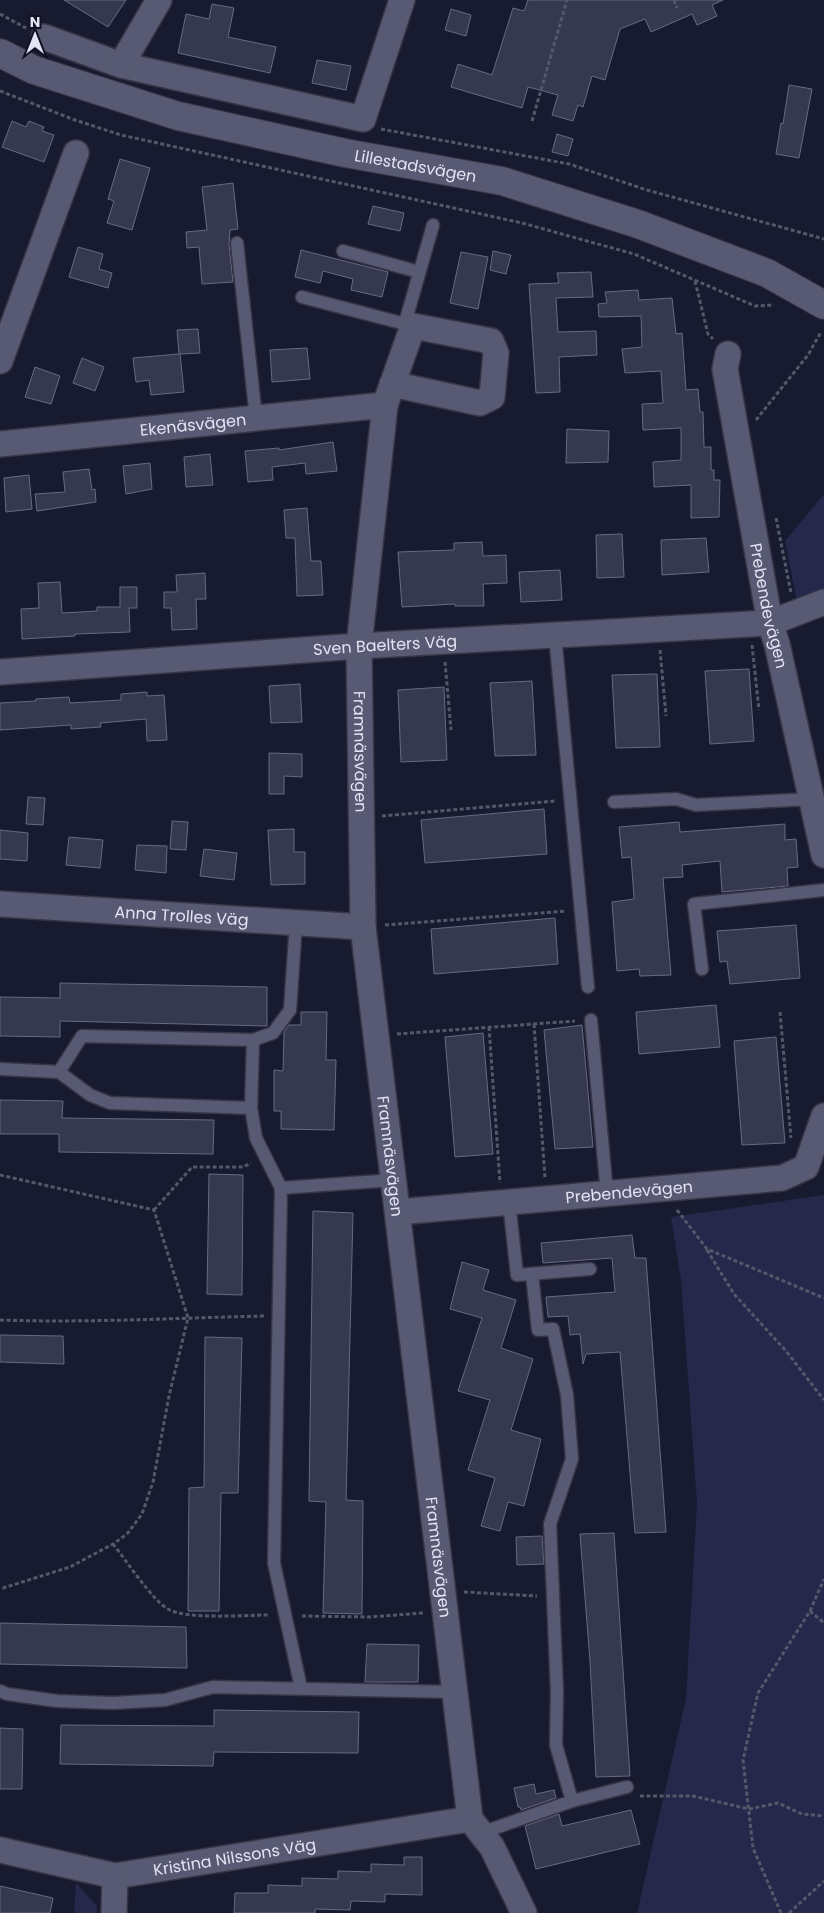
<svg xmlns="http://www.w3.org/2000/svg" width="824" height="1913" viewBox="0 0 824 1913" font-family="Poppins,sans-serif">
  <rect width="100%" height="100%" fill="#181b2f"/>
  <!-- green -->
  <path fill="#25284a" d="M824,494V592L797,602L785,541Z
    M824,1195V1913H637L686,1699L697,1503L681,1280L671,1217Z
    M76,1883L97,1906V1913H74Z"/>
  <!-- building -->
  <path fill="#35384f" stroke="#666a82" d="M64,0H126L108,27Z
    M528,0H723L712,5L717,16L697,25L692,14L651,32L645,19L620,29L605,80L592,76L583,107L578,105L573,121L552,115L558,95L528,87L522,108L451,87L458,64L492,75L513,8L524,11Z
    M212,4L234,8L228,37L276,47L270,73L178,53L186,14L209,19Z
    M451,9L471,15L466,36L445,30Z
    M317,60L351,66L346,90L312,83Z
    M789,85L812,89L799,158L776,154L781,123L783,124Z
    M12,121L26,127L29,121L44,127L42,131L54,135L44,162L2,147Z
    M557,134L573,139L568,156L552,152Z
    M120,159L150,168L132,230L107,223L114,201L108,199Z
    M233,183L238,229L230,230L229,244L233,282L202,284L199,247L187,248L186,232L207,230L202,187Z
    M373,206L404,213L400,231L368,224Z
    M78,247L103,254L99,269L112,273L108,288L69,277Z
    M301,250L388,272L382,297L351,290L353,279L323,271L320,283L295,277Z
    M493,251L511,255L506,274L490,270Z
    M461,252L488,257L478,309L450,303Z
    M591,272L593,297L556,298L558,332L596,331L597,355L559,357L560,392L536,393L529,284L559,283L557,273Z
    M638,290L639,300L672,298L676,334L682,333L686,390L698,389L700,412H703L704,447H711V470H714V480H720L719,517L691,518V485L654,487L653,462L681,460V428L643,430L642,404L663,403L661,371L625,373L622,349L642,347L641,316L599,317L598,304L607,303L605,292Z
    M198,329L200,353L180,354L184,392L151,395L149,380L136,382L133,358L179,354L177,330Z
    M307,348L310,379L272,382L270,350Z
    M82,358L104,367L95,391L73,383Z
    M35,367L60,376L51,404L25,397Z
    M567,429L609,431L608,462L566,463Z
    M333,442L337,471L306,474L305,463L272,467L273,480L248,482L245,451L279,448V450Z
    M210,454L213,485L186,487L184,457Z
    M150,463L152,489L126,494L123,466Z
    M89,469L92,490L95,489L96,502L37,511L35,494L65,492L63,472Z
    M29,475L32,509L6,512L4,478Z
    M307,508L311,561H321L323,595L297,596L295,538H286L284,510Z
    M622,534L624,577L597,578L596,535Z
    M706,538L709,572L662,575L661,540Z
    M482,542L483,556L506,555L507,583L483,584L484,606H455V604L402,607L398,552L454,550V543Z
    M560,570L562,600L521,602L519,572Z
    M205,573L206,599H196L197,629L172,630L171,608H164V592H177L176,575Z
    M60,582L62,613L97,611V607H120V587H137V608H129L130,632L75,634V636L22,639L21,609L39,608L38,583Z
    M749,669L754,741L710,744L705,671Z
    M657,674L660,747L616,748L612,675Z
    M532,681L536,755L495,756L490,683Z
    M300,684L302,722L271,723L269,686Z
    M444,687L447,760L401,762L398,690Z
    M147,692V696L164,695L167,740L147,741L146,719L100,723L101,727L71,729V725L0,730V703L36,701V699L69,697L70,703L121,700V694Z
    M269,753L302,754V777L284,776V794H269Z
    M28,797L45,798L43,825L26,824Z
    M544,809L547,854L425,863L421,820Z
    M172,821L188,822L186,850L170,849Z
    M679,822L680,832L785,824V840L796,839L798,867L787,868L788,886L722,892L720,861L682,865L683,877L663,878L671,975L640,976L639,969L617,971L612,902L634,899V897L631,857L622,858L619,827Z
    M294,829V852H305V884L271,885L268,830Z
    M0,830L28,833L27,861L0,859Z
    M69,837L103,840L100,868L66,865Z
    M137,845L167,846L166,873L135,870Z
    M204,849L237,853L234,880L200,876Z
    M555,918L558,964L434,974L431,929Z
    M796,925L800,978L730,984L727,961L720,962L717,931Z
    M60,983L267,987V1026L60,1021V1037L0,1036V997L60,998Z
    M716,1005L720,1047L639,1054L636,1012Z
    M301,1012H327L326,1060H336L334,1130L281,1129V1111H274V1070L283,1071L284,1032L289,1025H301Z
    M582,1025L593,1147L555,1149L544,1030Z
    M483,1033L493,1154L455,1157L445,1037Z
    M776,1037L785,1143L742,1145L734,1041Z
    M0,1100L63,1101L62,1118L214,1120L213,1154L59,1152V1134H0Z
    M209,1174L243,1175L242,1295L207,1294Z
    M313,1211L353,1213L346,1500L363,1501L362,1614L323,1613L326,1502L309,1501Z
    M632,1235L635,1258H646L666,1532L635,1533L620,1352L586,1354L583,1364L580,1334L570,1335L568,1316L548,1317L546,1297L615,1292L612,1258L543,1263L541,1243Z
    M462,1262L489,1270L483,1290L516,1300L501,1348L533,1359L511,1430L541,1439L524,1506L508,1502L500,1531L481,1526L495,1478L468,1470L490,1400L458,1391L482,1318L450,1309Z
    M0,1335L63,1336L64,1364L0,1362Z
    M205,1337L242,1338L238,1493H221L219,1611H188L189,1488L204,1487Z
    M614,1533L630,1776L596,1777L590,1661L580,1534Z
    M542,1536L544,1564L517,1565L516,1537Z
    M0,1623L186,1627L187,1668L0,1664Z
    M367,1644L419,1645L418,1682H365Z
    M214,1710L359,1712L358,1753L214,1752L213,1766L60,1764L61,1725L214,1726Z
    M0,1728L23,1729L22,1789H0Z
    M534,1784L536,1794L554,1790L556,1798L521,1810L520,1807H518L514,1788Z
    M631,1810L640,1844L536,1869L525,1826L559,1814L562,1826Z
    M404,1857H422V1895L385,1894V1902L351,1901L350,1910L315,1909V1913H234L235,1893H268V1885L302,1886V1878L338,1879V1871L371,1872V1864L404,1865Z
    M0,1886L53,1898L50,1913H0Z"/>
  <g fill="none" stroke-linecap="round" stroke-linejoin="round">
    <!-- service casing -->
    <g stroke="#363647" stroke-width="15">
      <path id="service" d="M237,243L256,418
        M343,251L419,272
        M302,297L413,326
        M405,323L433,225
        M555,635L588,987
        M614,802L676,799L696,805L811,799
        M702,969L694,904L824,890
        M591,1020L607,1194
        M253,1040L251,1108L256,1138L281,1188L274,1563L301,1688
        M0,1069L59,1072L82,1036L253,1040L273,1033L290,1010L296,923
        M59,1072L90,1095L110,1103L251,1108
        M281,1188L394,1180
        M509,1202L517,1275L590,1269
        M532,1274L538,1330L553,1329L567,1395L572,1459L550,1524L557,1692L556,1745L572,1801
        M0,1691L7,1694L57,1701L113,1703L165,1700L213,1687L455,1692
        M481,1833L572,1801L627,1787"/>
    </g>
    <!-- minor casing -->
    <g stroke="#363647" stroke-width="28">
      <g id="minor">
        <path d="M44,37L121,65L363,119L402,0"/>
        <path d="M121,65L159,0"/>
        <path id="s1" d="M728,354L725,369L770,623L777,644L824,855"/>
        <path d="M0,361L76,153"/>
        <path id="s2" d="M392,384L480,403L492,397L496,353L491,341L413,326L385,405L359,646L363,927L470,1819L492,1847L524,1913"/>
        <path id="s3" d="M0,444L385,405"/>
        <path id="s4" d="M0,672L359,646L770,623L824,602"/>
        <path id="s5" d="M0,904L363,927"/>
        <path id="s6" d="M398,1212L782,1178L806,1167L824,1116"/>
        <path id="s7" d="M0,1850L115,1876L470,1819"/>
        <path d="M114,1913L115,1876"/>
      </g>
    </g>
    <!-- secondary casing -->
    <g stroke="#363647" stroke-width="30">
      <g id="secondary">
        <path id="s8" d="M0,53L34,70L178,116L345,153L502,181L638,224L767,273L824,305"/>
      </g>
    </g>
    <!-- path -->
    <path stroke="#55586b" stroke-width="3" stroke-dasharray="4 2.5" stroke-linecap="butt" d="M674,0L677,8
      M0,14L26,28
      M0,91L75,120L121,135L522,223L634,254L755,306L774,305
      M532,121L567,0
      M381,129L569,164L647,190L824,239
      M695,281L708,334L713,339
      M756,420L808,355L821,332
      M776,518L791,593
      M752,645L759,710
      M660,650L666,716
      M445,662L451,730
      M382,816L555,801
      M385,925L566,911
      M780,1012L791,1138
      M534,1024L545,1178
      M489,1027L500,1183
      M397,1034L575,1021
      M0,1175L154,1210L188,1318L169,1396L153,1482L142,1514L127,1534L113,1544L70,1567L0,1589
      M154,1210L192,1167H243L251,1163
      M677,1210L707,1249L824,1298
      M707,1250L734,1294L786,1351L824,1400
      M0,1320C88,1323 176,1318 264,1316
      M113,1544C126,1560 152,1600 168,1609C186,1620 245,1615 268,1615
      M464,1592L537,1596
      M810,1611L824,1623
      M302,1616L369,1617L423,1613
      M640,1796H693L749,1809L778,1803L802,1814L824,1816
      M781,1913L753,1848L743,1760L758,1693L810,1611L824,1579
      M789,1913L824,1881"/>
    <!-- service -->
    <use href="#service" stroke="#575a72" stroke-width="12"/>
    <!-- minor -->
    <use href="#minor" stroke="#575a72" stroke-width="25"/>
    <!-- secondary -->
    <use href="#secondary" stroke="#575a72" stroke-width="28"/>
  </g>
  <g text-anchor="middle" dominant-baseline="central" stroke-width="4" stroke-linejoin="round" paint-order="stroke">
    <!-- street labels -->
    <g font-size="16" fill="#e2e4f3" stroke="#101125">
      <text stroke="none"><textPath href="#s8" startOffset="432">Lillestadsvägen</textPath></text>
      <text stroke="none"><textPath href="#s3" startOffset="194">Ekenäsvägen</textPath></text>
      <text stroke="none"><textPath href="#s1" startOffset="256">Prebendevägen</textPath></text>
      <text stroke="none"><textPath href="#s4" startOffset="386">Sven Baelters Väg</textPath></text>
      <text stroke="none"><textPath href="#s2" startOffset="672">Framnäsvägen</textPath></text>
      <text stroke="none"><textPath href="#s5" startOffset="182">Anna Trolles Väg</textPath></text>
      <text stroke="none"><textPath href="#s2" startOffset="1078">Framnäsvägen</textPath></text>
      <text stroke="none"><textPath href="#s6" startOffset="232">Prebendevägen</textPath></text>
      <text stroke="none"><textPath href="#s2" startOffset="1482">Framnäsvägen</textPath></text>
      <text stroke="none"><textPath href="#s7" startOffset="239">Kristina Nilssons Väg</textPath></text>
    </g>
  </g>
  <!-- north arrow -->
  <g transform="translate(35 35)" stroke="#101125" stroke-width="4" paint-order="stroke">
  <path d="M0-4L9 19L0 12L-9 19Z" fill="#e2e4f3"/>
  <text y="-8" font-size="14" font-weight="bold" text-anchor="middle" fill="#e2e4f3">N</text>
  </g>
</svg>
